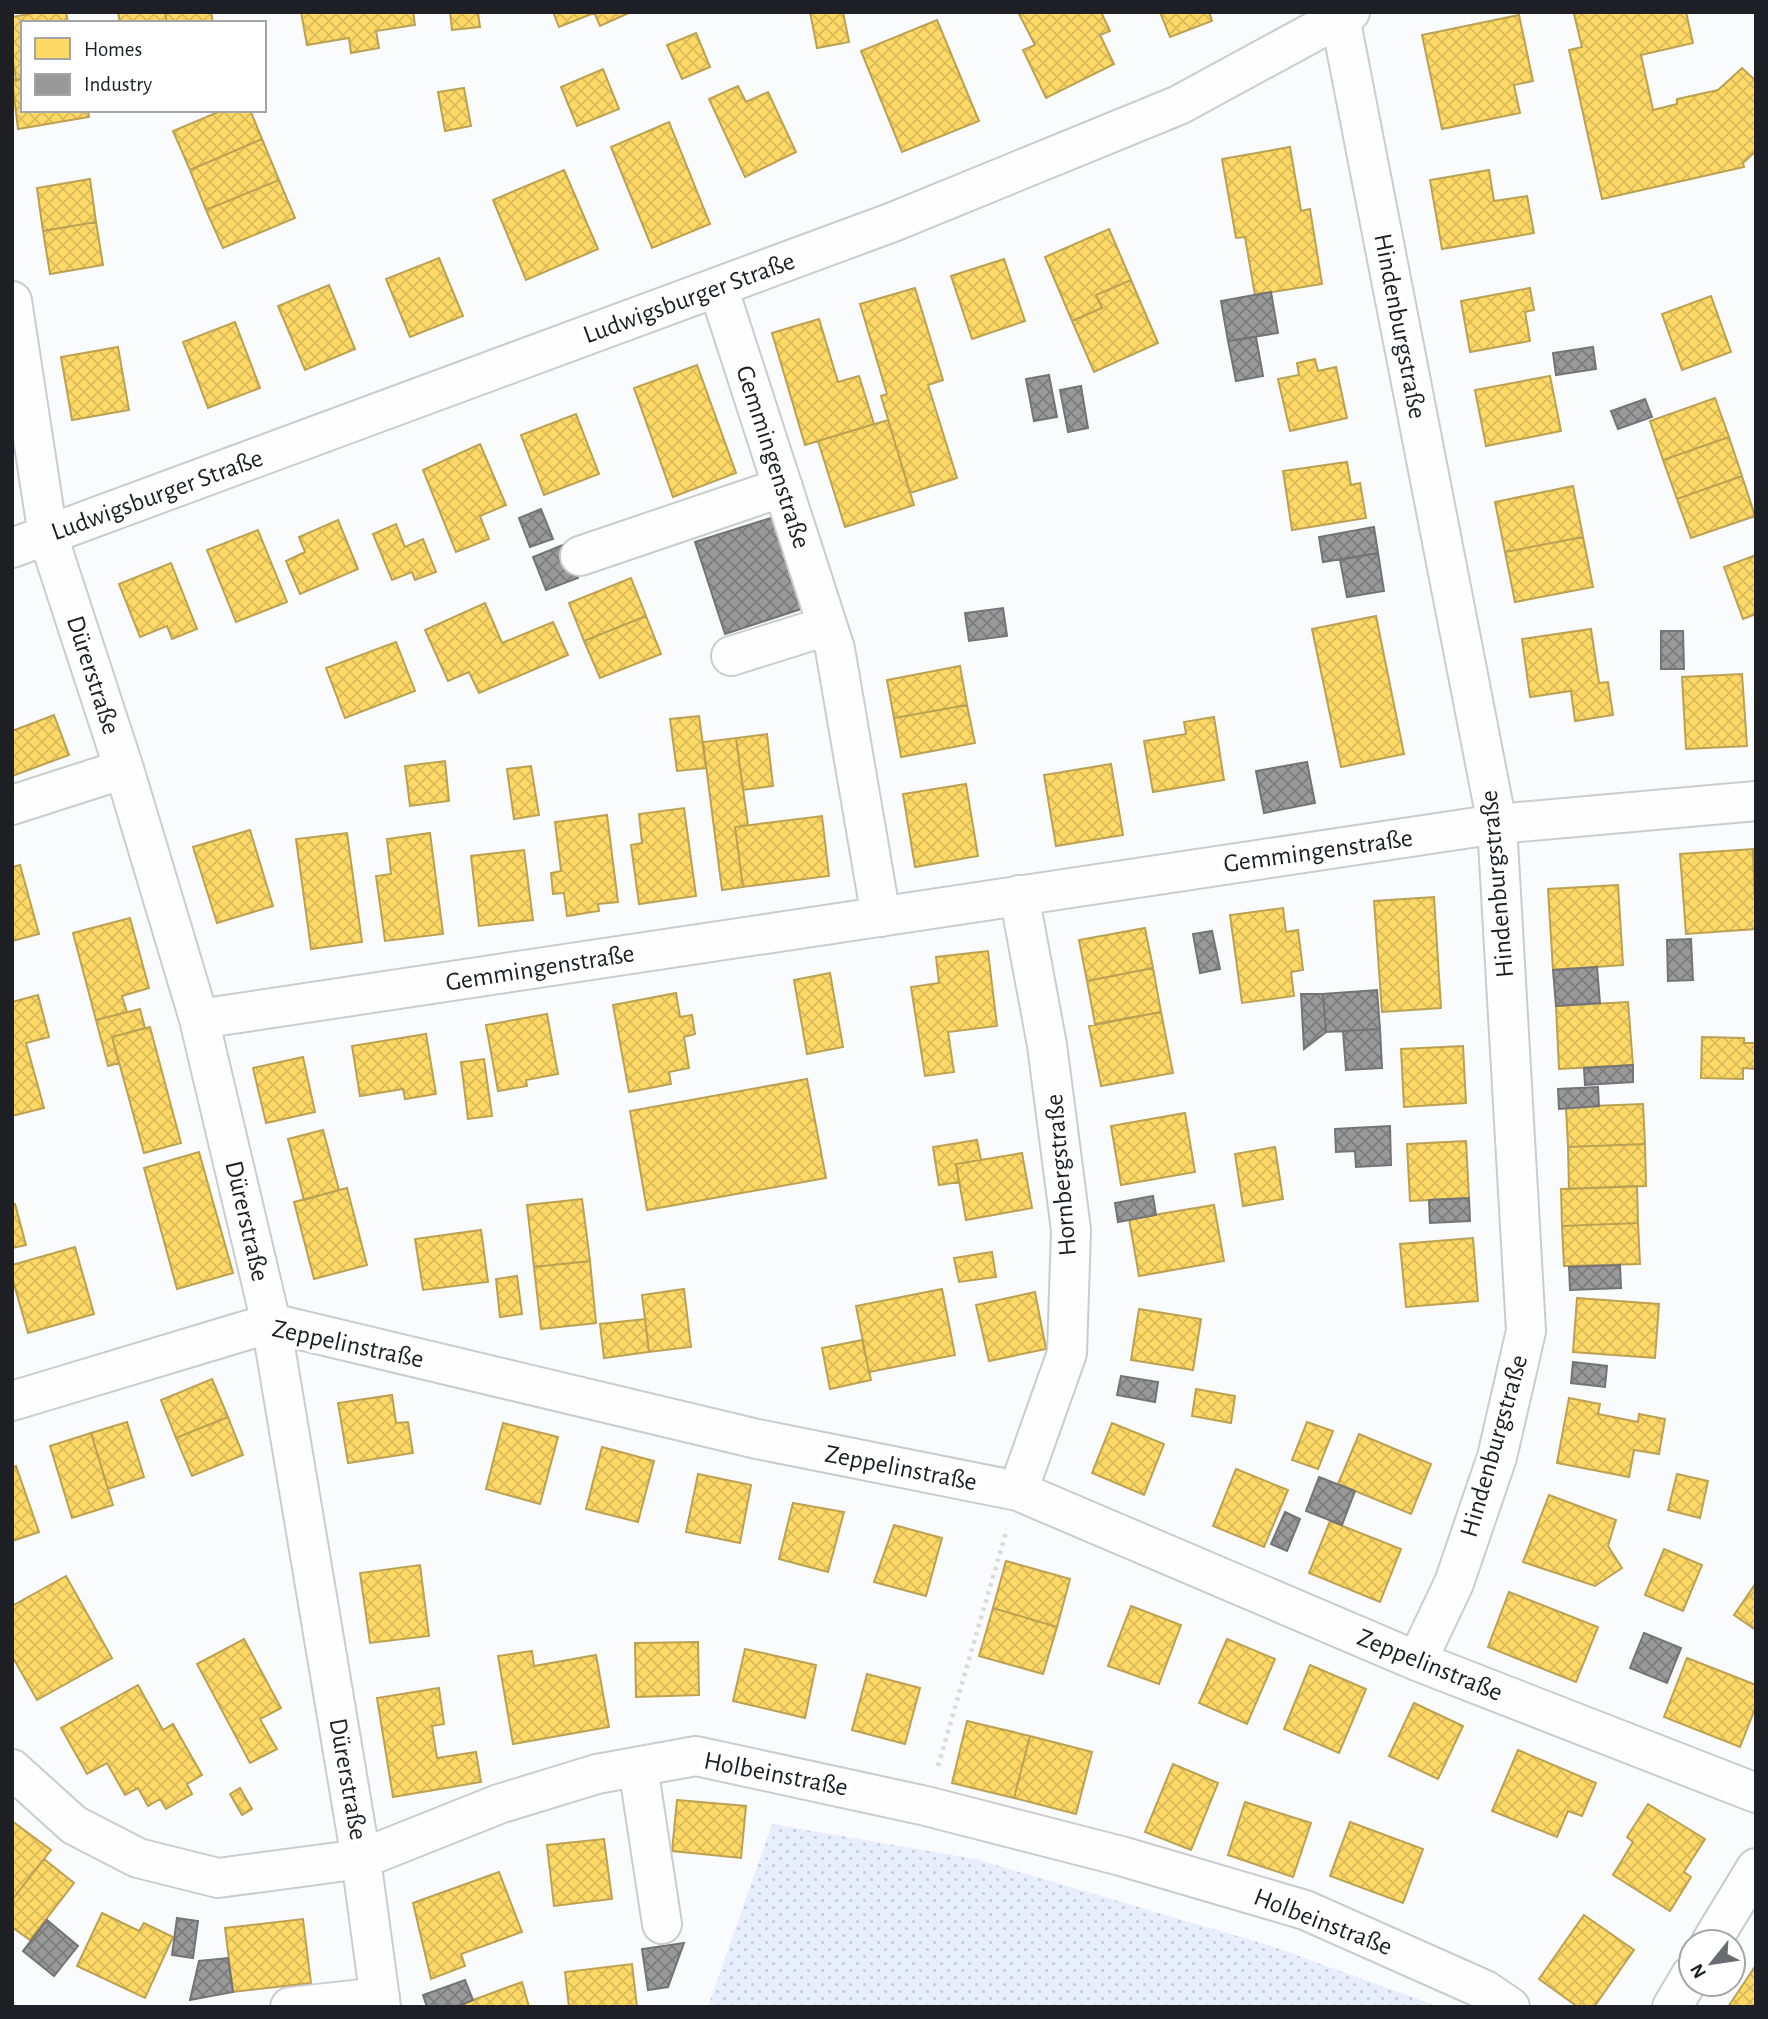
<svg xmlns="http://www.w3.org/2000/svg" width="1768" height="2019" viewBox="0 0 1768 2019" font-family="'Alegreya Sans',sans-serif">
  <defs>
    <pattern id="grass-dots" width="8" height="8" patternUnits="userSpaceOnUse" patternTransform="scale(1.75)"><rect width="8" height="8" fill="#e7eefe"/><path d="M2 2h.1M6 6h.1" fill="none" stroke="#c6ccda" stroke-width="1.8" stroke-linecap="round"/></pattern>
    <pattern id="homes-cross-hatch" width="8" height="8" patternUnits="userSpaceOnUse" patternTransform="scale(1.75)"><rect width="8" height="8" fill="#ffd966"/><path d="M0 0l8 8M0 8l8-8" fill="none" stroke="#daba58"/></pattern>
    <pattern id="industry-cross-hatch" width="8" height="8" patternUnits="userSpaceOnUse" patternTransform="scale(1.75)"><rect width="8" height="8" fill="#999"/><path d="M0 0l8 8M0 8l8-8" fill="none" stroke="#7c7c7d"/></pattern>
  </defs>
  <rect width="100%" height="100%" fill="#fafbfd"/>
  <!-- grass -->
  <path fill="url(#grass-dots)" d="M772,1824L975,1859L1271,1946L1440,2007H708Z"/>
  <!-- homes -->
  <path fill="url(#homes-cross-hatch)" stroke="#bba152" stroke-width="2" d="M40,12H66L68,23H23V79L16,80L12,55V17Z
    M118,12H165L167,23H120Z
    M165,12H211L213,23H167Z
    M301,12H413L415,25L376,31L379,48L351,53L349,38L307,45Z
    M450,12H484L478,13L480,27L452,30Z
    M553,12H594V13L559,27Z
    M594,12H631L600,26Z
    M810,12H843L849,42L817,48Z
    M1018,12H1101L1110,31L1100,35L1114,64L1046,98L1023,50L1035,45Z
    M1160,12H1209L1212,21L1170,37Z
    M1582,12H1686L1693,43L1641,55L1653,110L1677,104V99L1718,90L1742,68L1756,81V151L1743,163L1744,167L1602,199L1569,50L1582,47L1574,14Z
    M1519,15L1533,81L1514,85L1520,113L1442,129L1422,35Z
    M937,20L979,121L902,152L861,51Z
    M696,33L710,67L682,79L667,45Z
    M603,69L619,109L577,126L561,87Z
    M23,79V110H88L89,117L18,129L12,80Z
    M738,86L746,102L768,92L796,152L745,177L709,99Z
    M464,88L471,126L445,131L438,92Z
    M223,110H250L262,139L190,170L173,131Z
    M669,122L710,224L652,248L611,147Z
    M262,139L279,180L206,210L190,170Z
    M1290,147L1301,211L1310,209L1322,284L1255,295L1245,237L1236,238L1222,159Z
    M564,170L598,249L526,280L493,200Z
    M1489,170L1494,201L1527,196L1534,233L1442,249L1430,180Z
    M90,179L96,222L43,231L37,188Z
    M279,180L295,218L223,248L206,210Z
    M96,222L103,265L50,274L43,231Z
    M1109,229L1131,280L1096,295L1102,308L1072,321L1045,257Z
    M439,258L463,316L410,337L386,279Z
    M1004,259L1025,321L972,339L951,276Z
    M1131,280L1158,343L1094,372L1072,321L1102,308L1096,295Z
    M329,285L355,349L305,370L278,306Z
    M915,288L943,380L928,385L957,478L910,493L881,396L887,394L860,304Z
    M1530,288L1534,310L1525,312L1530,341L1470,352L1461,301Z
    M1711,296L1731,352L1682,370L1662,314Z
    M819,319L838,382L859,376L874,424L805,445L772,333Z
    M235,322L260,388L208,408L183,342Z
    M118,347L129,410L72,420L61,357Z
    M1315,359L1318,371L1336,367L1347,418L1290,431L1278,379L1299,375L1297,363Z
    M697,365L736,473L673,497L634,388Z
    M1550,376L1561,431L1486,446L1475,390Z
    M1715,398L1729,437L1663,460L1650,421Z
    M576,414L599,474L544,495L521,435Z
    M888,420L914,505L845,527L818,441Z
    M1729,437L1742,476L1677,499L1663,460Z
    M480,444L506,505L480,516L489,539L456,552L423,470Z
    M1347,462L1351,485L1360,483L1366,518L1292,530L1283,471Z
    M1742,476L1755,516L1691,538L1677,499Z
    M1573,486L1583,537L1505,552L1495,502Z
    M338,520L358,569L300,594L286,561L305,552L299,537Z
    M396,524L405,547L423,539L436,572L415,580L412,572L392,580L373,534Z
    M258,530L287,602L236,622L207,550Z
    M1583,537L1593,587L1515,602L1505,552Z
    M1756,555V614L1743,619L1724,567Z
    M171,563L197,629L172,639L167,626L140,637L119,584Z
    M631,578L646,616L584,641L569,603Z
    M485,603L502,643L553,622L568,655L479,693L469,672L448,681L425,630Z
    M646,616L661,654L600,678L584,641Z
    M1376,616L1404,754L1341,767L1312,629Z
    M1591,629L1599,683L1608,682L1613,715L1575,721L1571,691L1530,697L1522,639Z
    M396,642L415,691L345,718L326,668Z
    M960,666L967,705L894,718L887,680Z
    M1742,674L1747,746L1686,749L1682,677Z
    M967,705L975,743L901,757L894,718Z
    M54,715L69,755L12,776V731Z
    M699,716L706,768L677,771L670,719Z
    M1214,717L1224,780L1153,792L1144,741L1186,734L1184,722Z
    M767,734L773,786L743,790L736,738Z
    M736,738L748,825L735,827L743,887L722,890L703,742Z
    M445,761L449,801L410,806L405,766Z
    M1111,764L1123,835L1056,846L1044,775Z
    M531,766L539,815L514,819L507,769Z
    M966,784L978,856L915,867L903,794Z
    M684,808L696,896L639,904L631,845L642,843L639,814Z
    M607,815L618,902L598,904L599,911L567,916L564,893L553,894L551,873L561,871L555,822Z
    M822,816L829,876L743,887L735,827Z
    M250,830L273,906L217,923L193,847Z
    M347,833L362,942L311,949L296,839Z
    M430,833L443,934L385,941L376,876L391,874L387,839Z
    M1753,849L1756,929L1686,934L1680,854Z
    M524,850L533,920L479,926L471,856Z
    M20,865L39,934L12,941V867Z
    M1618,885L1623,965L1553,970L1548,889Z
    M1434,897L1441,1008L1382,1012L1374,901Z
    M1283,908L1286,932L1298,930L1303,970L1291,972L1294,996L1242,1003L1230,915Z
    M130,918L149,988L122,996L127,1012L96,1020L73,933Z
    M1145,928L1153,968L1087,981L1079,940Z
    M988,951L997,1026L948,1032L954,1072L925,1076L911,987L939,983L936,957Z
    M1153,968L1161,1012L1095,1024L1087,981Z
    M830,973L843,1047L807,1054L794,980Z
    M676,993L680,1017L692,1015L695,1034L684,1037L689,1068L669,1072L671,1084L629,1092L613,1005Z
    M38,995L49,1037L26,1043L44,1108L12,1116V1002Z
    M1628,1002L1633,1065L1559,1069L1556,1006Z
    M140,1009L145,1028L112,1037L119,1063L108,1066L96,1020Z
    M1161,1012L1173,1073L1101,1086L1089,1026Z
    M547,1014L558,1074L526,1080L527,1086L498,1091L486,1025Z
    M150,1027L181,1143L144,1153L112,1037Z
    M426,1034L436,1094L405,1099L403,1089L360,1096L352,1046Z
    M1702,1037L1744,1038V1043H1756V1069L1743,1068V1079L1701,1078Z
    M1463,1046L1466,1103L1404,1107L1401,1049Z
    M303,1057L315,1112L266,1123L253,1068Z
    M484,1059L492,1116L468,1119L461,1062Z
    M807,1079L826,1178L647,1210L630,1111Z
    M1643,1104L1645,1144L1568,1147L1566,1107Z
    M1185,1113L1195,1172L1121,1185L1111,1126Z
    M323,1130L339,1190L304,1200L288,1139Z
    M977,1140L981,1160L956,1164L959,1182L939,1185L933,1147Z
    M1466,1141L1469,1198L1410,1201L1407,1144Z
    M1645,1144L1646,1186L1569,1189L1568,1147Z
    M1275,1147L1283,1199L1243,1206L1235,1154Z
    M199,1152L233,1273L177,1289L144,1168Z
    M1022,1153L1032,1208L966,1220L956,1164Z
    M1637,1186L1638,1223L1562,1226L1561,1189Z
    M347,1188L367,1265L314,1279L294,1202Z
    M582,1199L590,1261L534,1267L527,1205Z
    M15,1204L26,1245L12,1248V1205Z
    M1214,1205L1224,1261L1139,1276L1129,1219Z
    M1638,1223L1640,1264L1564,1266L1562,1226Z
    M481,1230L488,1282L423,1290L415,1239Z
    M1473,1238L1478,1301L1406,1307L1400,1244Z
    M75,1247L94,1314L28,1333L12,1277V1265Z
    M992,1252L996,1277L959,1282L954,1258Z
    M590,1261L596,1323L541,1329L534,1267Z
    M517,1276L522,1314L500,1317L496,1279Z
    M684,1289L691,1347L649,1352L642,1295Z
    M942,1289L955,1355L869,1372L856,1306Z
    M1035,1292L1046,1349L989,1361L976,1305Z
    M1577,1298L1659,1304L1655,1358L1573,1352Z
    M1139,1309L1201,1319L1193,1370L1131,1360Z
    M645,1319L649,1352L604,1358L600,1324Z
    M862,1340L871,1380L830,1389L822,1348Z
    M212,1379L228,1417L176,1438L161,1400Z
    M1196,1389L1235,1396L1231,1423L1192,1416Z
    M392,1395L396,1423L408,1422L413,1453L348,1463L338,1403Z
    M1569,1398L1600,1404L1598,1414L1638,1422L1639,1414L1665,1419L1659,1454L1634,1450L1629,1477L1557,1463Z
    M228,1417L243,1455L192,1476L176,1438Z
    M127,1422L144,1477L108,1489L91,1433Z
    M1307,1422L1333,1431L1318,1469L1292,1460Z
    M503,1423L558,1437L540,1504L486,1489Z
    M1112,1423L1164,1444L1144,1495L1092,1473Z
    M91,1433L113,1505L72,1518L50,1446Z
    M1359,1434L1431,1464L1411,1514L1338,1484Z
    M602,1447L654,1461L638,1522L586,1509Z
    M16,1466L39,1532L12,1541V1467Z
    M1236,1469L1288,1490L1264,1547L1213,1526Z
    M698,1474L751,1485L740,1543L686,1532Z
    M1677,1474L1708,1481L1700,1518L1668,1510Z
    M1549,1495L1616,1520L1608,1546L1622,1568L1595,1586L1523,1562Z
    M793,1503L844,1512L828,1572L779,1559Z
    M1330,1521L1401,1549L1380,1602L1309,1573Z
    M894,1525L942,1538L926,1596L874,1582Z
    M1664,1549L1702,1565L1683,1611L1645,1595Z
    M1006,1561L1070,1579L1057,1627L993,1608Z
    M420,1565L429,1636L370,1643L360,1573Z
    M66,1576L112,1658L37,1700L12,1656V1606Z
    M1756,1583V1630L1734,1615Z
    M1509,1592L1598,1627L1576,1682L1488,1647Z
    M1131,1606L1181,1625L1159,1684L1108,1666Z
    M993,1608L1057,1627L1043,1674L979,1656Z
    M244,1639L281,1708L260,1719L277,1749L250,1763L197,1664Z
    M1227,1639L1275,1659L1247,1724L1199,1703Z
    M698,1642L699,1695L636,1697L635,1643Z
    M745,1649L816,1665L805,1718L733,1701Z
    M532,1651L534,1666L596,1655L609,1727L513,1744L498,1656Z
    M1687,1658L1756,1685V1706L1740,1747L1664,1717Z
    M1310,1665L1366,1689L1339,1753L1284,1729Z
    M867,1674L920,1688L905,1744L852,1730Z
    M138,1685L163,1730L173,1724L202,1775L187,1784L192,1794L166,1809L160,1799L148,1806L138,1788L125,1795L107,1763L87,1774L61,1728Z
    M439,1688L444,1724L432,1726L437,1758L476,1752L481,1782L393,1797L377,1698Z
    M1414,1703L1463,1726L1438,1779L1389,1756Z
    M967,1721L1030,1736L1014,1798L952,1783Z
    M1030,1736L1092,1752L1076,1814L1014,1798Z
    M1518,1750L1596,1783L1582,1816L1568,1811L1557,1837L1492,1811Z
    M1173,1764L1218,1783L1191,1850L1145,1832Z
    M240,1788L252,1809L242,1815L230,1794Z
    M677,1800L746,1806L741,1858L672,1851Z
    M1245,1802L1311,1823L1293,1877L1228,1855Z
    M1648,1804L1705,1839L1684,1872L1691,1877L1670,1911L1613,1875L1633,1842L1627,1837Z
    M12,1821L51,1850L12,1900Z
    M1350,1822L1423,1849L1403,1903L1330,1876Z
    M604,1839L612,1899L554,1906L547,1845Z
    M44,1859L74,1883L30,1940L12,1927V1900Z
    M499,1872L522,1932L461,1954L465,1966L431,1979L413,1903Z
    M102,1913L139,1931L144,1923L173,1937L145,1998L77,1966Z
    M1584,1915L1634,1950L1594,2007H1578L1539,1979Z
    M303,1919L311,1983L233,1992L225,1928Z
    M632,1964L637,2007H569L565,1972Z
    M1756,1965V2007H1728Z
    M522,1982L529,2007H456L473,2000Z"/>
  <!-- industry -->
  <path fill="url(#industry-cross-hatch)" stroke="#747476" stroke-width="2" d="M1271,292L1278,333L1228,341L1221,301Z
    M1256,337L1263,376L1236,381L1228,341Z
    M1593,347L1596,369L1556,375L1553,353Z
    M1049,375L1057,417L1034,421L1026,379Z
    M1081,386L1088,428L1068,432L1060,390Z
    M1645,399L1652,417L1618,429L1611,411Z
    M541,509L553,539L530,547L519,518Z
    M774,517L804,608L725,634L695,542Z
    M1374,527L1378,553L1323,562L1319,537Z
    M565,544L578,578L546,590L533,557Z
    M1378,553L1384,591L1347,597L1340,560Z
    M1003,608L1007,636L969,641L965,613Z
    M1661,631H1683L1684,669H1661Z
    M1307,762L1315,803L1264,813L1256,771Z
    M1212,931L1220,969L1200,973L1193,934Z
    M1691,939L1693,980L1668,981L1667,940Z
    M1597,967L1600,1003L1556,1006L1553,970Z
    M1377,990L1380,1029L1326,1032L1323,994Z
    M1301,994H1323L1326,1032L1304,1049Z
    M1380,1029L1382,1068L1346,1070L1343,1031Z
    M1633,1065V1082L1585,1085L1584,1068Z
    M1598,1087L1599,1106L1559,1109L1558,1089Z
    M1390,1126L1391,1165L1356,1167L1355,1151L1336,1152L1335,1129Z
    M1153,1196L1156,1215L1118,1222L1115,1203Z
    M1469,1198L1470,1221L1430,1223L1429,1200Z
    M1620,1265L1621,1288L1570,1290L1569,1267Z
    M1573,1362L1607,1366L1605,1387L1571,1383Z
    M1121,1376L1158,1382L1155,1402L1117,1395Z
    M1319,1477L1355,1491L1342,1525L1306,1511Z
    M1285,1512L1300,1519L1287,1551L1271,1544Z
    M1644,1633L1681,1648L1667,1683L1630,1668Z
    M177,1918L198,1921L193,1958L172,1955Z
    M47,1920L78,1946L54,1976L23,1951Z
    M684,1943L668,1987L648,1990L642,1949Z
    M228,1958L233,1992L190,2000L199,1961Z
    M465,1980L473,2000L456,2007H427L423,1995Z"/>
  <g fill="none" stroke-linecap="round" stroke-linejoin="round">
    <!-- minor casing -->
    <g stroke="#cbccd0" stroke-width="42">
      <path id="minor" d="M1339,12L1497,824L1526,1331L1497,1457L1454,1583L1417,1661
        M718,287L835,649L881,917
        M12,301L48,536L124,769L199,1019L271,1323L361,1859L381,2007
        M580,556L783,487
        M731,656L827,626
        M12,805L124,769
        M199,1019L1497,824L1756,801
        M12,1401L271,1323L757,1439L1018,1491L1417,1661L1756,1793
        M1018,1491L1067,1353L1071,1230L1047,1045L1019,895
        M638,1767L662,1924
        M12,1769L74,1825L138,1858L218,1878L361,1859L499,1804L597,1774L696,1756L926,1806L1121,1856L1305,1910L1485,1990L1510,2007
        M1711,1942L1756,1868
        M290,2007L380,1997
        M1672,2007L1691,1975"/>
    </g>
    <!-- major casing -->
    <g stroke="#cbccd0" stroke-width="42">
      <path id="major" d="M12,548L893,222L1179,105L1350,12"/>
    </g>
    <!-- path -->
    <path stroke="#dadada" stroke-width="4.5" stroke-dasharray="3.5 5" stroke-linecap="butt" d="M938,1766L1007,1529"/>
    <!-- minor -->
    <use href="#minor" stroke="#fefeff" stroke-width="38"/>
    <!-- major -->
    <use href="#major" stroke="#fefeff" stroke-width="38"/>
  </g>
  <g text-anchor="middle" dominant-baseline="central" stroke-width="7" stroke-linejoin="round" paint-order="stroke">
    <!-- street labels -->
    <g font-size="26" fill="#1d1f25" stroke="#fff">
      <text transform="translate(689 298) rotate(-20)">Ludwigsburger Straße</text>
      <text transform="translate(1400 326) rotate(79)">Hindenburgstraße</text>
      <text transform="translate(773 457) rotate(72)">Gemmingenstraße</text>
      <text transform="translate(157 495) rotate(-20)">Ludwigsburger Straße</text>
      <text transform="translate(93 675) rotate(72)">Dürerstraße</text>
      <text transform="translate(1318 851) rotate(-8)">Gemmingenstraße</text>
      <text transform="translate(1497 884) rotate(-95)">Hindenburgstraße</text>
      <text transform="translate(540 968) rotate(-9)">Gemmingenstraße</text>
      <text transform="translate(1061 1175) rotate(-95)">Hornbergstraße</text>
      <text transform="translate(247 1221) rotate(77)">Dürerstraße</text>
      <text transform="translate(348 1344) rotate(12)">Zeppelinstraße</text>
      <text transform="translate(1494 1446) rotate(-74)">Hindenburgstraße</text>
      <text transform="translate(901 1468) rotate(11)">Zeppelinstraße</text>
      <text transform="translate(1430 1665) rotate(22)">Zeppelinstraße</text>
      <text transform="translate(776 1774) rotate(11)">Holbeinstraße</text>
      <text transform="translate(348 1779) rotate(80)">Dürerstraße</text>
      <text transform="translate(1323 1922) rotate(21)">Holbeinstraße</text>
    </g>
  </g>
  <!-- border -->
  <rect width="1768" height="2019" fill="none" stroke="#1d1f25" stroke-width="28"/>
  <!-- legend -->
  <rect x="21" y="21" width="245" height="91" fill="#ffffff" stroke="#a5a5a8" stroke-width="2"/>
  <rect x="35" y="38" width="35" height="21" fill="#ffd966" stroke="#a5a5a8" stroke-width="2"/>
  <text x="84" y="56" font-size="21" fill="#1d1f25">Homes</text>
  <rect x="35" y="74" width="35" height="21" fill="#999999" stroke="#a5a5a8" stroke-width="2"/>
  <text x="84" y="91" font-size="21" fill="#1d1f25">Industry</text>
  <!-- north arrow -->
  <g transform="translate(1712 1963) rotate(240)"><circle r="33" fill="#ffffff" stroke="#a5a5a8" stroke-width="2"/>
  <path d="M0-5L12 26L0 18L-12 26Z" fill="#6a6c71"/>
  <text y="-10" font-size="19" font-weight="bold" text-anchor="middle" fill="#1d1f25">N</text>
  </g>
</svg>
